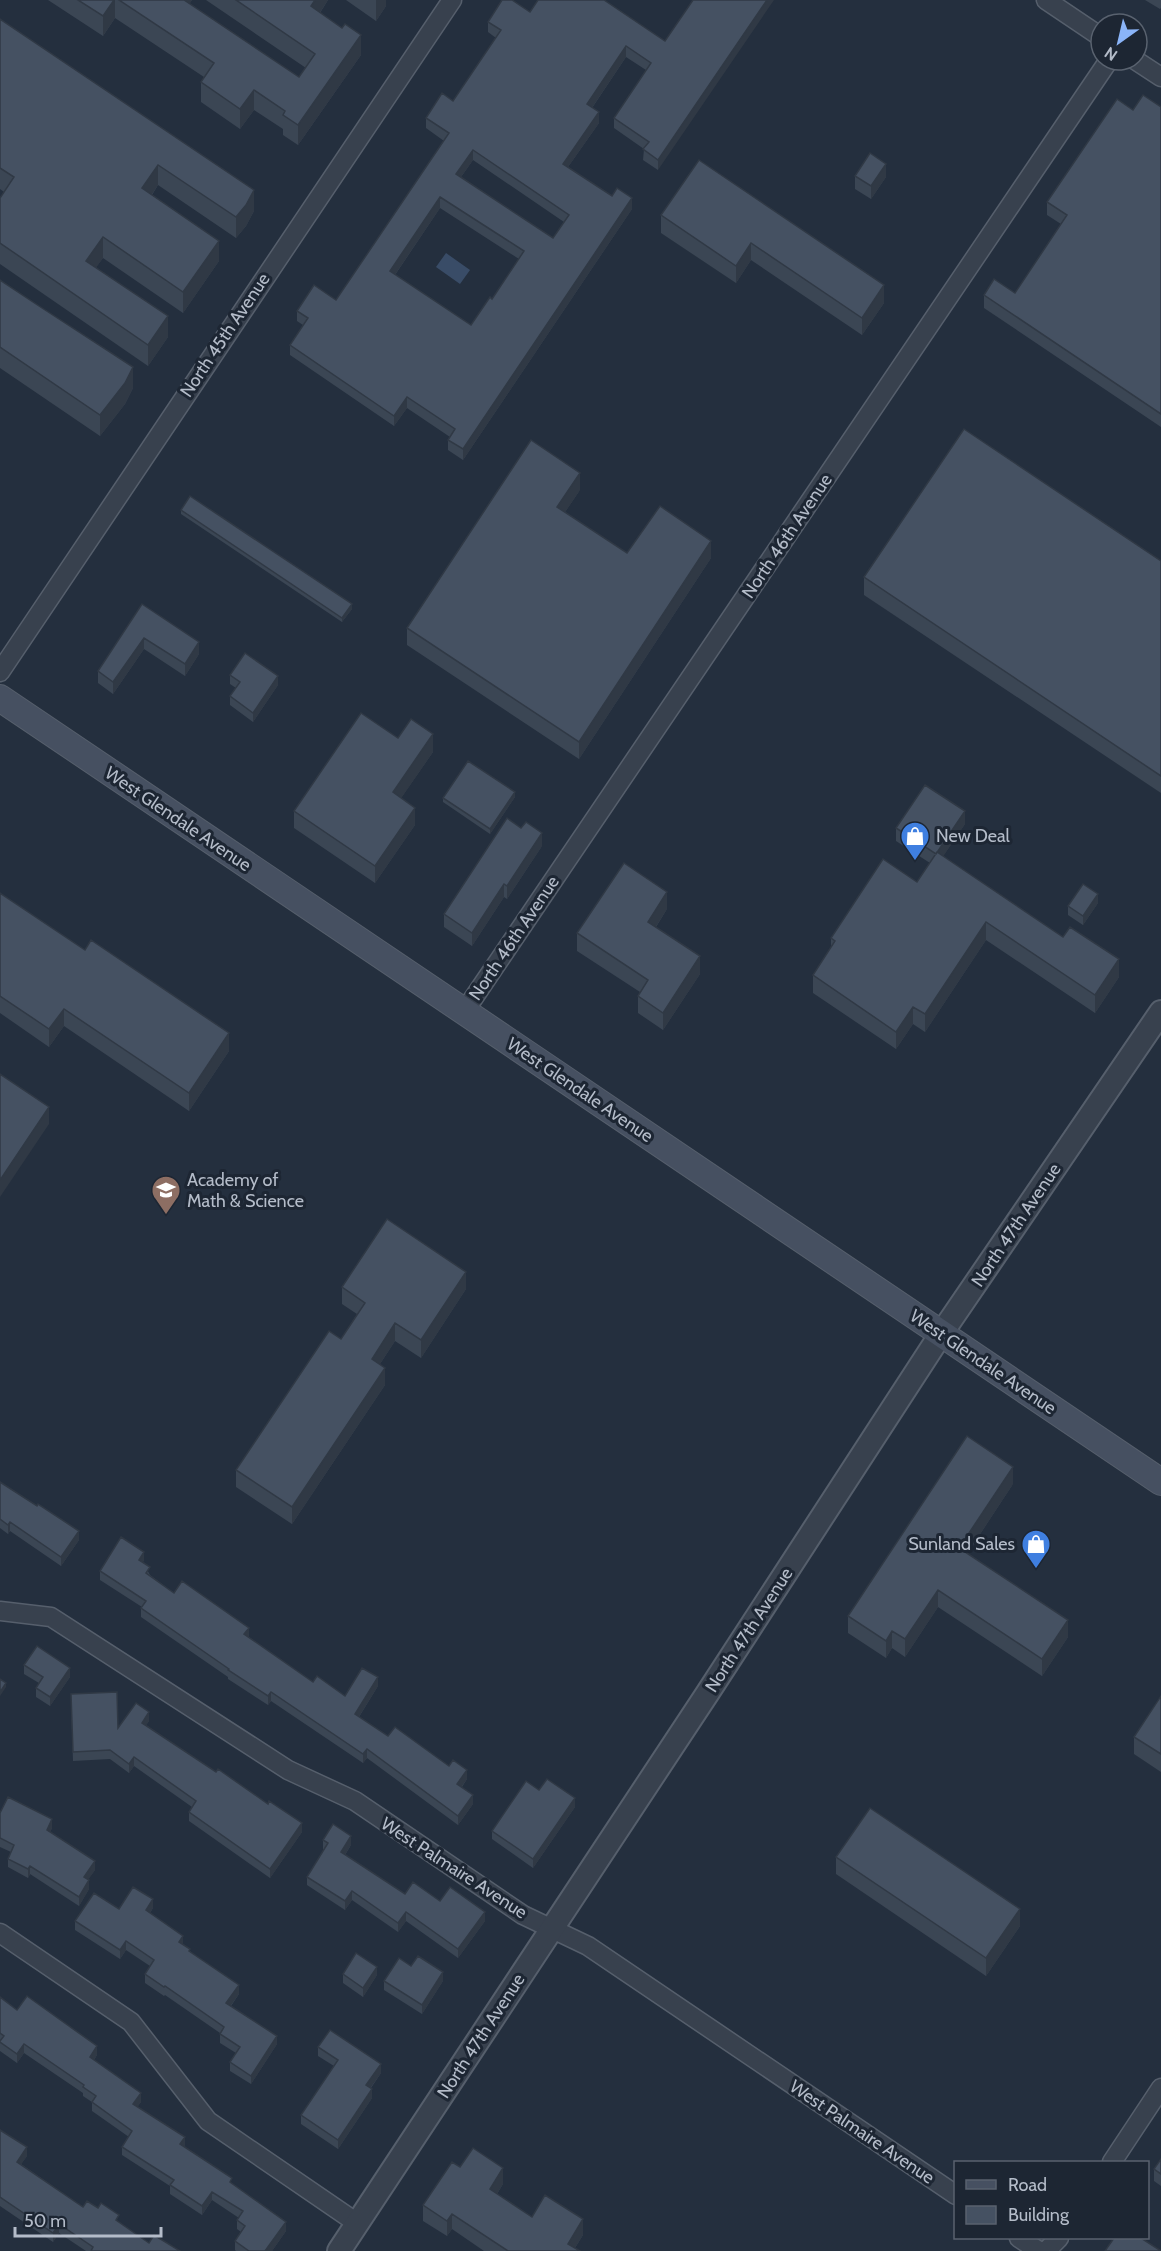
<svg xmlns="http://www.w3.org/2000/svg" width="1161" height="2251" viewBox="0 0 1161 2251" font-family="Cabin,sans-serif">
  <rect width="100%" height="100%" fill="#242f3e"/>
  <!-- water -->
  <path fill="#394c67" d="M446,253L470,270L460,284L436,267Z"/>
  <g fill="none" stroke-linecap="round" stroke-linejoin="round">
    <!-- minor casing -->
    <g stroke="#565f6c" stroke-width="21">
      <path id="minor" d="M1046,0L1101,37
        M1135,60L1161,77
        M0,672L452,0
        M464,1012L1109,60
        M0,1611L51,1617L288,1770L355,1801L523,1915L588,1946L956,2195
        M0,1933L131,2022L208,2121L357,2223
        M1112,2162L1161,2088
        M1019,2238L1039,2251
        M1046,2251L1059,2238"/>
    </g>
    <!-- tertiary casing -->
    <g stroke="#565f6c" stroke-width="26">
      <path id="tertiary" d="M339,2251L707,1694L941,1334L1161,1012"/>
    </g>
    <!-- secondary casing -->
    <g stroke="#565f6c" stroke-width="28">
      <path id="secondary" d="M0,698L1161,1482"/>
    </g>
    <!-- minor -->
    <use href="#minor" stroke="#38414e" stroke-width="18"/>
    <!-- tertiary -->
    <use href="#tertiary" stroke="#38414e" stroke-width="22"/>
    <!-- secondary -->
    <use href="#secondary" stroke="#465061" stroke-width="26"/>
  </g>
  <!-- wall -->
  <path fill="#3b4654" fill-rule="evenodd" d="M48,0H192L189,4L299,77L306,68L206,0H328L320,13L361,55L298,145L283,135V129L254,110L240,129L201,102V82L204,77L115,18L103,36Z
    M346,0H386V6L376,21Z
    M1145,0H1161V8L1160,9Z
    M530,12L665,41L658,170L643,160L644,149L614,128V118L646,70L626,57L592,108L599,123L568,167L632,209L463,460L448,450V440L450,437L407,408L394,426L290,355V345L303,325L297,321V311L336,300L444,141L426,128V118L453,101L496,38L488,32V22ZM473,160L564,222L553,238L461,177ZM440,208L519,259L492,299L471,325L395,275Z
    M0,19L254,211L246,226L236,238L158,185L152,195L219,261L183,313L103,258L96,267L168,337L148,366L0,264V198L4,192L0,189Z
    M1161,107V427L984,308V295L1015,293L1061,224L1047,215V202L1133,110Z
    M699,160L884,303L862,335L751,260L736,283L661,233V215Z
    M855,176L886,177L871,199L855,189Z
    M0,280L133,388L125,404L100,436L0,368Z
    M580,490L565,512L627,553L711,558L579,759L407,645V628Z
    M181,510L352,609L342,622L181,514Z
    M1161,561V793L864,595V577Z
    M142,604L199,654L185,676L144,649L113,694L98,683V671Z
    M230,675L278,685L253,722L230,705V696L236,688L230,684Z
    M398,738L433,752L401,798L415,825L375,883L294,828V811Z
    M515,797L490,834L443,802V798Z
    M965,824L943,856L1119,977L1095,1013L986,940L925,1032L913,1024L896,1049L813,993V975L831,948V938L917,882L930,863L896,841V828Z
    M542,846L507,899L504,897L472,946L444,927V914Z
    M0,893L229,1051L189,1111L64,1026L49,1047L0,1013Z
    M1098,903L1083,925L1068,915V906Z
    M667,909L656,927L700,974L663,1030L638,1013V996L640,992L577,951V933Z
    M342,1287L466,1289L421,1358L395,1341L380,1364L385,1385L292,1524L236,1487V1470L341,1339L357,1314L342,1304Z
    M0,1482L79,1540L61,1566L10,1531L8,1534L0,1528Z
    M1013,1484L967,1554L1068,1637L1042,1676L938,1607L905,1657L892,1648L886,1658L848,1633V1616Z
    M144,1560L143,1562L150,1575L174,1593L249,1637L313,1682L345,1696L378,1686L359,1717L388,1736L467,1779L462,1787L473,1804L458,1825L367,1758L363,1763L271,1701L268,1705L228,1679V1677L141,1617V1608L142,1607L100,1580V1571Z
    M24,1665L70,1677L50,1706L36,1697V1688L39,1683L24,1674Z
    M1161,1696V1772L1134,1754V1737Z
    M71,1703L118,1728L149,1721L146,1725L302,1832L270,1878L189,1821V1812L192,1807L134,1766L129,1773L110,1759L73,1761Z
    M539,1790L575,1807L533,1868L492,1839V1831Z
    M0,1813L52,1828L50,1832L95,1870L88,1879L89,1889L79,1906L30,1874L28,1878L8,1867V1859L11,1852L0,1847Z
    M323,1840L351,1845L345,1855L405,1894L440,1901L485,1921L458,1958L406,1921L398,1932L352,1900L345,1910L307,1885V1877L324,1850L323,1849Z
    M836,1857L1020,1926L986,1976L836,1874Z
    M153,1908L150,1913L190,1951L239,1994L231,2006L277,2044L251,2084L230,2071V2062L236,2053L220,2043V2033L165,1995L164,1996L145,1983V1974L150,1966L126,1950L120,1959L75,1930V1921L119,1909Z
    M411,1966L443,1981L422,2014L384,1990V1981Z
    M343,1974L377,1975L363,1997L343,1983Z
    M0,1997L17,2010L97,2055L94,2060L141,2102L137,2107L185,2146L184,2147L232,2184L286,2231L272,2251H236L235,2250V2241L241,2232L237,2229V2220L239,2218L212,2200L202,2215L170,2194V2186L122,2155V2147L129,2137L92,2111V2102L83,2096V2093L24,2053L17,2063L0,2051Z
    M318,2047L381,2073L371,2088L372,2098L338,2149L301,2124V2115L334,2066L318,2056Z
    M0,2130L27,2156L21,2164L83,2207L119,2222L149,2243L180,2251H86L59,2233L53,2242L0,2206Z
    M1161,2159V2186L1154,2181V2169Z
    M460,2167L503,2184L497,2194L532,2217L583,2235L575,2248L580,2251H484L452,2229L447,2236L423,2221V2205Z"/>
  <!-- shaded-wall -->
  <path fill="#303945" d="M114,0H115V18L103,36V16Z
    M180,0H192L180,18Z
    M315,0H328L311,26V6Z
    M376,0H386V6L376,21Z
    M767,0H774L658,170V160Z
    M361,35V55L298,145V125Z
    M626,46V57L587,115V104Z
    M254,90V110L240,129V109Z
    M599,112V123L563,174V164Z
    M473,150V160L456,184V174Z
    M886,164V177L871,199V186Z
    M158,165V185L142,209V188Z
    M254,190V211L246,226L236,238V217Z
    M440,197V208L390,282V271Z
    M632,198V209L463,460V449Z
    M103,237V258L86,282V261Z
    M219,241V261L183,313V292Z
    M751,243V260L736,283V266Z
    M884,285V303L862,335V318Z
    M168,316V337L148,366V345Z
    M133,367V388L125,404L100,436V415Z
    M407,397V408L394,426V416Z
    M580,473V490L557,524V507Z
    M711,541V558L579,759V742Z
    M352,604V609L342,622V618Z
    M144,638V649L113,694V682Z
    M199,642V654L185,676V664Z
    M278,676V685L253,722V713Z
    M433,734V752L393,810V792Z
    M515,792V797L490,834V829Z
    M415,808V825L375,883V866Z
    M965,811V824L936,867V854Z
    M542,833V846L507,899V886Z
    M504,884V897L472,946V933Z
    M667,892V909L648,939V922Z
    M1098,894V903L1083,925V916Z
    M986,922V940L925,1032V1014Z
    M700,956V974L663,1030V1013Z
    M1119,959V977L1095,1013V995Z
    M913,1007V1024L896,1049V1032Z
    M64,1009V1026L49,1047V1029Z
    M229,1033V1051L189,1111V1093Z
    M49,1107V1124L0,1197V1180Z
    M466,1272V1289L421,1358V1340Z
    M395,1323V1341L372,1376V1359Z
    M385,1368V1385L292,1524V1507Z
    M1013,1467V1484L959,1566V1548Z
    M10,1522V1531L8,1534V1525Z
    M79,1531V1540L61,1566V1557Z
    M144,1552V1560L139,1569V1560Z
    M938,1590V1607L905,1657V1639Z
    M1068,1620V1637L1042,1676V1659Z
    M249,1628V1637L244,1643V1634Z
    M892,1631V1648L886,1658V1641Z
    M70,1668V1677L50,1706V1697Z
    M378,1677V1686L355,1723V1714Z
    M6,1683V1687L0,1696V1692Z
    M271,1692V1701L268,1705V1696Z
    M149,1712V1721L142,1731V1723Z
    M367,1749V1758L363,1763V1754Z
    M134,1757V1766L129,1773V1764Z
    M467,1770V1779L457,1793V1784Z
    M473,1795V1804L458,1825V1816Z
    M575,1798V1807L533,1868V1859Z
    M52,1819V1828L47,1839V1830Z
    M302,1823V1832L270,1878V1869Z
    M351,1836V1845L341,1861V1852Z
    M95,1861V1870L84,1886V1877Z
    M30,1866V1874L28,1878V1869Z
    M89,1880V1889L79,1906V1897Z
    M352,1891V1900L345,1910V1901Z
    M153,1899V1908L146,1919V1910Z
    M1020,1909V1926L986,1976V1958Z
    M406,1912V1921L398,1932V1923Z
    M485,1912V1921L458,1958V1949Z
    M183,1936V1945L179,1942Z
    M126,1941V1950L120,1959V1950Z
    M377,1967V1975L363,1997V1988Z
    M443,1972V1981L422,2014V2005Z
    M239,1985V1994L226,2012V2003Z
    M277,2036V2044L251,2084V2076Z
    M24,2044V2053L17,2063V2054Z
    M97,2046V2055L90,2066V2057Z
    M381,2064V2073L366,2094V2085Z
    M372,2089V2098L338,2149V2140Z
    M141,2093V2102L133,2113V2104Z
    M185,2137V2146L180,2153V2144Z
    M27,2147V2156L17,2170V2162Z
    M503,2168V2184L490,2205V2189Z
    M212,2192V2200L202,2215V2206Z
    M452,2214V2229L447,2236V2221Z
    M583,2219V2235L573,2251L568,2244Z
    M286,2222V2231L272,2251H265Z
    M59,2224V2233L53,2242V2233Z"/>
  <!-- building -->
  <path fill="#455162" stroke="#303945" stroke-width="1.5" fill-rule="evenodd" d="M78,0H114L103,16Z
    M119,0H184L299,77L315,54L236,0H315L311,6L342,28L345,24L361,35L298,125L283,115L285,111L254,90L240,109L201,82L214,63Z
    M502,0H512L530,12L538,0H604L665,41L693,0H767L658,160L643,149L649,142L614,118L651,63L626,46L587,104L599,112L563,164L612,196L617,188L632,198L463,449L448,440L455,429L407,397L394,416L290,345L308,318L297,311L314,285L336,300L449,133L426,118L442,93L453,101L501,30L488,22ZM473,150L569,215L553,238L456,174ZM440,197L524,251L492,299L490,297L471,325L390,271Z
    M0,19L254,190L246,205L236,217L158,165L142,188L219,241L183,292L103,237L86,261L168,316L148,345L0,243V198L14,177L0,168Z
    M1143,95L1161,107V414L984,295L994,279L1015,293L1067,215L1047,202L1117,99L1133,110Z
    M870,153L886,164L871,186L855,176Z
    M699,160L884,285L862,318L751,243L736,266L661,215Z
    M0,280L39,306L133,367L125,383L100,415L0,347Z
    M964,429L1161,561V776L864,577Z
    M531,440L580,473L557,507L627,553L660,506L711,541L579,742L407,628Z
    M190,496L352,604L342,618L181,510Z
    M142,604L199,642L185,664L144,638L113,682L98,671Z
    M245,653L278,676L253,713L230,696L240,682L230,675Z
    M361,713L398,738L411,719L433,734L393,792L415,808L375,866L294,811Z
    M468,761L515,792L490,829L443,798Z
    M925,785L965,811L936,854L896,828Z
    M507,818L521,828L526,822L542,833L507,886L504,884L472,933L444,914Z
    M937,852L1063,937L1070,927L1119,959L1095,995L986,922L925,1014L913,1007L896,1032L813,975L835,941L831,938L883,859L917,882Z
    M624,863L667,892L648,922L700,956L663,1013L638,996L648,980L577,933Z
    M1083,884L1098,894L1083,916L1068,906Z
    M0,893L85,950L91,940L229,1033L189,1093L64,1009L49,1029L0,996Z
    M0,1074L49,1107L0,1180Z
    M387,1219L466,1272L421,1340L395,1323L372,1359L385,1368L292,1507L236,1470L329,1331L341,1339L365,1303L342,1287Z
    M967,1436L1013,1467L959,1548L1068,1620L1042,1659L938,1590L905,1639L892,1631L886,1641L848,1616Z
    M0,1482L37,1506L38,1504L79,1531L61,1557L10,1522L8,1525L0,1519Z
    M121,1537L144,1552L139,1560L150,1567L146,1573L174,1593L182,1581L249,1628L244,1634L313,1682L317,1676L345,1696L362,1668L378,1677L355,1714L388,1736L395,1727L449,1766L453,1760L467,1770L457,1784L473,1795L458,1816L367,1749L363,1754L271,1692L268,1696L228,1670L229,1669L141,1608L146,1601L100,1571Z
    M37,1646L70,1668L50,1697L36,1688L43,1677L24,1665Z
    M0,1679L6,1683L0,1692Z
    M117,1692L118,1728L136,1703L149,1712L142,1723L216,1772L218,1769L268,1804L269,1801L302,1823L270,1869L189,1812L196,1801L134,1757L129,1764L110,1750L73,1752L71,1694Z
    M1161,1696V1754L1134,1737Z
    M547,1779L575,1798L533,1859L492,1831L526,1781L539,1790Z
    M8,1797L52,1819L47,1830L95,1861L84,1877L89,1880L79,1897L30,1866L28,1869L8,1859L14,1845L0,1838V1813Z
    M870,1808L1020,1909L986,1958L836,1857Z
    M333,1824L351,1836L341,1852L405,1894L413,1882L440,1901L450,1887L485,1912L458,1949L406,1912L398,1923L352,1891L345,1901L307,1877L328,1843L323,1840Z
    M133,1887L153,1899L146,1910L183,1936L179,1942L190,1949L189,1951L239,1985L226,2003L277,2036L251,2076L230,2062L240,2047L220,2034L224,2027L165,1986L164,1987L145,1974L154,1960L126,1941L120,1950L75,1921L94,1893L119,1909Z
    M356,1953L377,1967L363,1988L343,1974Z
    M418,1956L443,1972L422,2005L384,1981L399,1958L411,1966Z
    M27,1996L97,2046L90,2057L141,2093L133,2104L185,2137L180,2144L232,2178L230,2182L286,2222L265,2251H249L235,2241L245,2226L237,2220L243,2211L212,2192L202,2206L170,2185L174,2180L122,2147L132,2131L92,2102L96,2096L83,2087L84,2085L24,2044L17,2054L0,2042V2041L4,2036L0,2033V1997L17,2010Z
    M330,2030L381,2064L366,2085L372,2089L338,2140L301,2115L338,2060L318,2047Z
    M0,2130L27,2147L17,2162L83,2207L87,2201L98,2208L101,2203L119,2215L116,2220L149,2243L154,2235L180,2251H91L93,2247L59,2224L53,2233L0,2197Z
    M473,2148L503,2168L490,2189L532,2217L545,2195L583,2219L568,2244L580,2251H508L452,2214L447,2221L423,2205L452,2162L460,2167Z
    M1161,2159V2174L1154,2169Z
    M1114,2238H1141L1161,2251H1105Z"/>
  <!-- icons -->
  <defs>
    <g id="shop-pin" transform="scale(1.5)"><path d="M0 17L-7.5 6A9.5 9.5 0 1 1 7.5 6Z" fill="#3f7fe0" stroke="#1d2633"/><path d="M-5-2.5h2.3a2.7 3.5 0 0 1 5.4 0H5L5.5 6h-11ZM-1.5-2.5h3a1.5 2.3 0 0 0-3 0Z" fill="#fff"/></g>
    <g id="school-pin" transform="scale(1.5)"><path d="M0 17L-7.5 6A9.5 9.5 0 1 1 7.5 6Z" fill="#8d6e63" stroke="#1d2633"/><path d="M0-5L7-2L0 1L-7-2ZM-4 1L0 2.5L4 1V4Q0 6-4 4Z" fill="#fff"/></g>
  </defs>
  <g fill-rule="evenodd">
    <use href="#shop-pin" x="915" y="836"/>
    <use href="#school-pin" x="166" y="1190"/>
    <use href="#shop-pin" x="1036" y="1544"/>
  </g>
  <g text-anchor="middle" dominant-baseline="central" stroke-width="6" stroke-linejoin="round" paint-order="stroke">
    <!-- street labels -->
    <g font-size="18" fill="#b4bcc9" stroke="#1d2633">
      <text transform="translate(225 335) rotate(-56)">North 45th Avenue</text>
      <text transform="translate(787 536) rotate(-56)">North 46th Avenue</text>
      <text transform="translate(178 819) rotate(34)">West Glendale Avenue</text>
      <text transform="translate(514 938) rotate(-56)">North 46th Avenue</text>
      <text transform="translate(580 1090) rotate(34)">West Glendale Avenue</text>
      <text transform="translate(1016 1225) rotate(-56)">North 47th Avenue</text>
      <text transform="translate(983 1362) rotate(34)">West Glendale Avenue</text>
      <text transform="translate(749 1630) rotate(-57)">North 47th Avenue</text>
      <text transform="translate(454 1868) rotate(33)">West Palmaire Avenue</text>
      <text transform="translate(481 2036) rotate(-57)">North 47th Avenue</text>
      <text transform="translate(862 2132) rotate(34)">West Palmaire Avenue</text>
    </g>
    <!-- poi labels -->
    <g font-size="18" fill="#b4bcc9" stroke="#1d2633" text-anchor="start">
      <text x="936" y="836">New Deal</text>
      <text x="187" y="1180">Academy of<tspan x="187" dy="21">Math &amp; Science</tspan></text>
      <text x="1015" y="1544" text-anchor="end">Sunland Sales</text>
    </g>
  </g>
  <!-- legend -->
  <rect x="954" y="2161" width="195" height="78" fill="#1d2633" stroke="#59626f" stroke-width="1.5"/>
  <rect x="966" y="2180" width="30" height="9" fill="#465061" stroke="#59626f" stroke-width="1.5"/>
  <text x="1008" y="2191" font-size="18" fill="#b4bcc9">Road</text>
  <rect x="966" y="2206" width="30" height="18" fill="#455162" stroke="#59626f" stroke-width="1.5"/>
  <text x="1008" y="2221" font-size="18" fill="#b4bcc9">Building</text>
  <!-- north arrow -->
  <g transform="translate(1119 42) rotate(214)"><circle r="28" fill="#1d2633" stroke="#59626f" stroke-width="1.5"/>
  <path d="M0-4.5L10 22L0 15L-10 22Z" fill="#8ab4f8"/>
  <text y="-9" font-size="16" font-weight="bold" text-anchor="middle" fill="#b4bcc9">N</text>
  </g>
  <!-- scale -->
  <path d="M15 2227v9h146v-9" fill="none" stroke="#b4bcc9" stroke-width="3"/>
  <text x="24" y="2227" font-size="18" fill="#b4bcc9" stroke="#1d2633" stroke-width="4.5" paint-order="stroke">50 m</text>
</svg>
